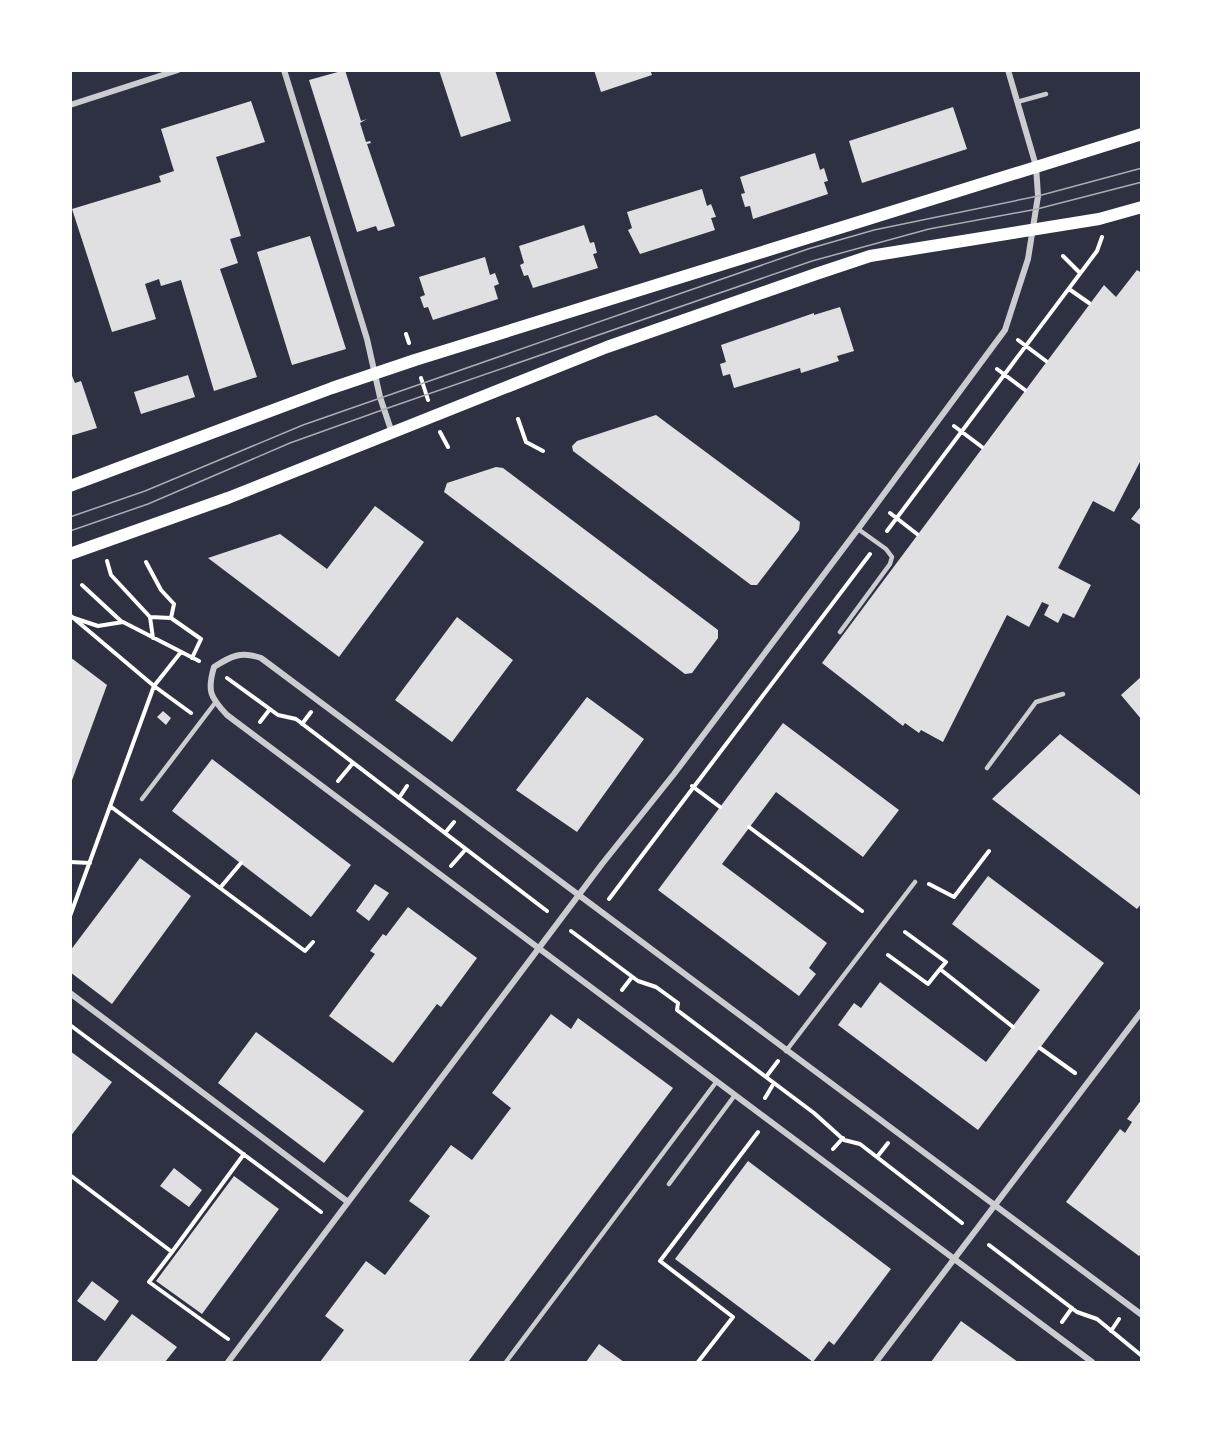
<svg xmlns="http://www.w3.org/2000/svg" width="1212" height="1433" viewBox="0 0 1212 1433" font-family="Poppins,sans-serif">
  <rect width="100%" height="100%" fill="#2d3142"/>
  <!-- building -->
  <path fill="#e0e0e3" d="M345,70L361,121L367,119L360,123L366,142L370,141L371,143L367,144L395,226L378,231L376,226L357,232L309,80Z
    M439,70H495L511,121L461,137Z
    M594,70H650L652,75L601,92Z
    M251,101L265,142L216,157L241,236L230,239L238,263L220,269L257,377L214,391L181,280L161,286L159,279L145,284L156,319L112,332L72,209L161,182L159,176L174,171L161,129Z
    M953,107L967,149L862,183L849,141Z
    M815,153L820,170L824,168L828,181L824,182L828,194L753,219L750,206L745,207L741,194L745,193L740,177Z
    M702,189L707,206L711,204L716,217L711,218L715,230L640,254L628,230L632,228L627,212Z
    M584,225L590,243L594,242L597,253L593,254L598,268L533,288L528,275L524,276L520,265L524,263L519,246Z
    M310,236L346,349L292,365L257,252Z
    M485,257L490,275L495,273L499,284L494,286L498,299L433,320L428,307L424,308L420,297L425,295L419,277Z
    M1137,270L1142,273V458L1114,512L1093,501L1058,568L1091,585L1074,618L1063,613L1058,623L1044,615L1049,605L1042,602L1029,627L1007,615L943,742L921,730L919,733L905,723L903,726L822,663L1104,285L1116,297Z
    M840,307L854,351L837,356L839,361L801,373L800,368L734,388L730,374L723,376L720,364L726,362L721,345L814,313V315Z
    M70,371L75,383L81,381L97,428L70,436Z
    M188,375L195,397L141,414L134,392Z
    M656,415L800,522L799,530L757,585H751L573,451L572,446L577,441Z
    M496,467L503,468L718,630V638L692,673L685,674L444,492L447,483Z
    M1142,505V526L1131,519Z
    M375,506L424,542L339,657L208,558L280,534L327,569Z
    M457,617L513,660L452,742L395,700Z
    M70,657L107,685L71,783H70Z
    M1142,676V720L1121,695Z
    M587,697L644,739L577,832L516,790Z
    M163,711L171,718L166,725L157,717Z
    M783,723L899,810L863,857L776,792L722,864L827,943L809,968L816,974L799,996L658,890Z
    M1060,734L1142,797V903L1137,909L992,799Z
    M212,759L351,865L311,917L172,811Z
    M140,858L191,896L112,1004L70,972V951Z
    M988,876L1104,963L978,1130L838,1025L854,1003L861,1008L880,982L986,1062L1040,990L952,924Z
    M375,884L389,893L369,921L356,911Z
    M408,907L477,958L441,1007L437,1004L393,1063L329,1016L375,954L370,951L383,934L386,936Z
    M551,1014L571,1029L578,1018L673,1088L468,1362H320L344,1330L325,1316L366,1261L385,1275L430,1216L409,1201L451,1145L472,1160L511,1108L492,1093Z
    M256,1032L364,1111L324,1163L218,1083Z
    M70,1051L112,1082L70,1137Z
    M1142,1099V1253L1139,1256L1066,1202L1120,1129L1125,1133L1132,1122L1127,1119Z
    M748,1161L891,1269L834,1345L829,1341L813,1362L675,1259Z
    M174,1168L202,1190L189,1207L160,1186Z
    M234,1176L279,1209L202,1314L156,1281Z
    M92,1281L119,1301L105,1321L77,1301Z
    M132,1314L177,1347L165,1362H96Z
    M961,1321L1018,1362H931Z
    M599,1344L624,1362H586Z"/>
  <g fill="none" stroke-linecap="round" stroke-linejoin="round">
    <!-- path -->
    <path stroke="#fff" stroke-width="4" d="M1063,256L1080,273
      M1069,289L1089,303
      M406,334L409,343
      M1018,340L1046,361
      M997,369L1025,390
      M421,378L428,400
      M518,419L526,442L543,451
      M954,426L982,447
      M440,432L448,447
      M890,513L917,534
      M887,531L1097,251L1102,237
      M107,561L111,575L150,617L153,638
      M146,562L161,590L174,604L171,618L201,639L192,658
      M82,585L122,622
      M150,617L171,618
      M74,618L98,626L123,622L199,661
      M181,652L154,686L191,713
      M227,678L278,715L296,719L547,911
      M260,722L270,709
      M302,724L311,712
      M338,781L353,763
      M692,786L720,807
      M399,798L407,786
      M110,806L220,888L241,863
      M749,827L862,911
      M445,833L454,822
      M70,862L90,863
      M451,866L466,849
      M929,884L954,897L989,851
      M220,888L305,951L313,942
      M609,899L870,554
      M70,916L154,686L71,616
      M571,931L638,981L656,987L678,1003L677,1010L814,1113L844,1140L860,1144L962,1223
      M905,932L946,962L940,969L1013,1027
      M888,955L928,984L940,969
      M622,990L632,977
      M70,1025L321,1212
      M1040,1048L1075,1073
      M766,1077L778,1061
      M765,1098L774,1083
      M833,1149L843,1138
      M877,1157L888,1143
      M70,1175L172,1252L149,1282L228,1339
      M989,1245L1077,1312L1097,1319L1142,1356
      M172,1252L244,1154
      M1062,1322L1072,1308
      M1111,1331L1119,1319
      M698,1362L733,1317L660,1261L758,1132"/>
    <!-- service -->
    <path stroke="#caccd0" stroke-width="4.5" d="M1017,102L1046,94
      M840,632L890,564L892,557L886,549L858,529
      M987,768L1036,702L1063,694
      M142,799L215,703
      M786,1051L915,882
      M669,1184L735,1095
      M506,1362L717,1081"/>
    <!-- minor -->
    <path stroke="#caccd0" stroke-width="6" d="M284,70L367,339L380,397L392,433
      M70,105L178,70
      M70,993L348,1202
      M228,1362L602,864L674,774L858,529L1005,330L1028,259L1038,196L1036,166L1008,70
      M876,1362L1142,1011
      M1092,1362L227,715C210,697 207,691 214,667C231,656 241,651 261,658L1142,1315"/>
    <!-- secondary -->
    <path stroke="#fff" stroke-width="12" d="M70,486L332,388L415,360L1142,134
      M70,554L228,498L607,347L816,274L870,256L1099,219L1142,207"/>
    <!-- tram -->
    <path stroke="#abadb3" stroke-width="1.5" d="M70,517L145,491L303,425L808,249L874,230L1038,196L1142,168
      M70,531L148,504L290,443L385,409L812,261L929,229L1037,209L1142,182"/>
  </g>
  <!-- border -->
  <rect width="1212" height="1433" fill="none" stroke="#ffffff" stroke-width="144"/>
</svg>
